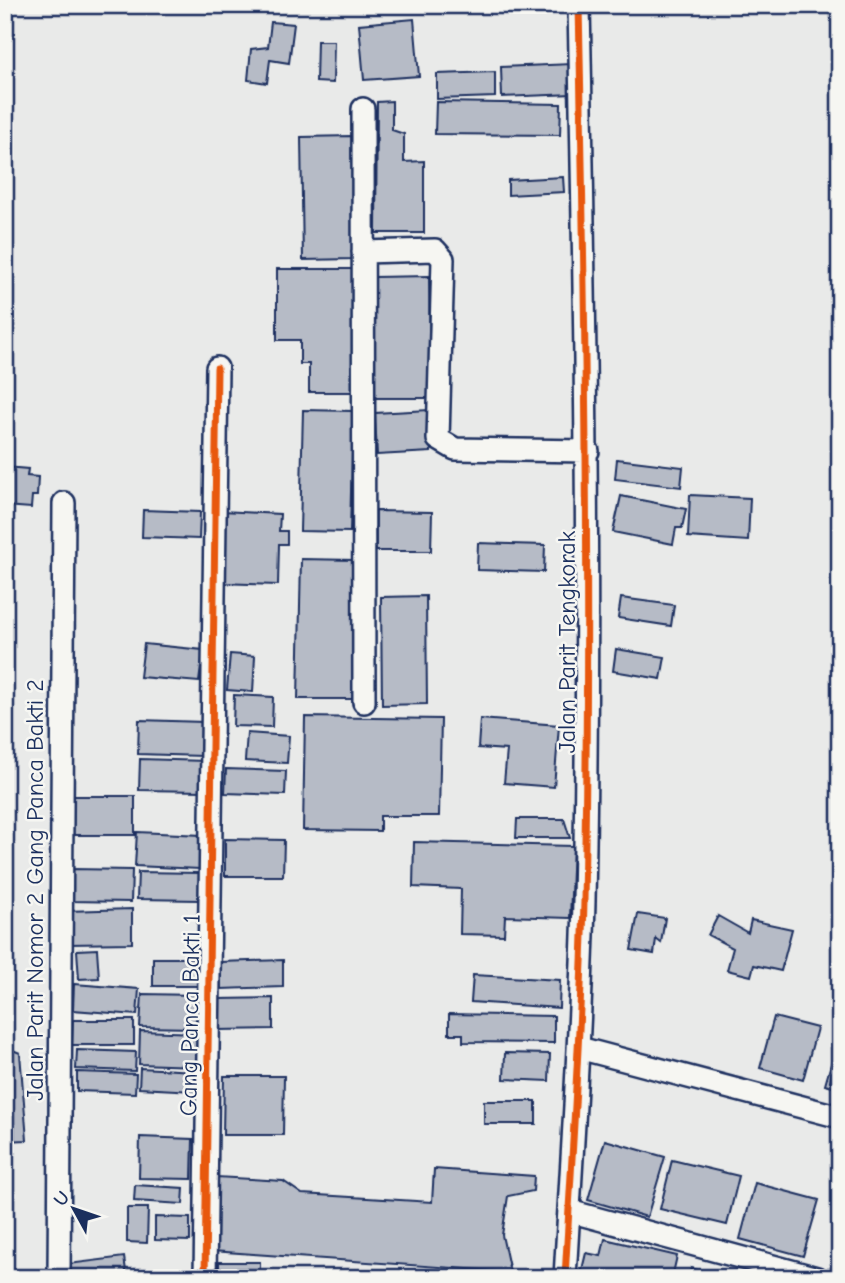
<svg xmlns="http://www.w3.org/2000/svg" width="845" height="1283" viewBox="0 0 845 1283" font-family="'Comic Neue',sans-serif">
  <rect width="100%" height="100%" fill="#e9eae9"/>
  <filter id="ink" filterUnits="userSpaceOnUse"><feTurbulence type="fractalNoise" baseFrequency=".0143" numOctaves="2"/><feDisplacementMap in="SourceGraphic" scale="14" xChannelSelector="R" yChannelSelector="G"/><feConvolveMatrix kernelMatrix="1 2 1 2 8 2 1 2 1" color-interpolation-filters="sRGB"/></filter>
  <g filter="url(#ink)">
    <!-- building -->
    <path fill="#b6bbc6" stroke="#1b2f5e" stroke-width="2" d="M414,19L419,76L364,80L359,24Z
      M271,22L294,24L289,63L270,60L267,83L248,80L251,49L268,47Z
      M317,41H334L333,83L316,82Z
      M572,64L573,94L502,97L501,67Z
      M495,72V97L437,99V74Z
      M392,101V130L404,134V162L424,161V233H376L377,102Z
      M436,102L561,104L560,135L435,134Z
      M352,136L354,259L303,260L301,137Z
      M563,177L564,192L508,195V180Z
      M277,269H360L359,392H309V364H300V340H277Z
      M429,276L430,398H375L374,277Z
      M303,410L353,411L350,532L300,531Z
      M429,410L431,452L377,455L375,413Z
      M617,459L683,467L681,487L615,479Z
      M5,467L28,469L27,476L38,477L37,496H32L31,508L5,506Z
      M690,495L750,498L748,541L688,537Z
      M621,496L686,509L682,528H676L673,544L613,532Z
      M143,510L200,512L199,539L142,537Z
      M222,511L280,514L279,531H287V544H279L278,585L219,583Z
      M376,511L432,512L431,551H376Z
      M478,543L545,545L544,572L477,570Z
      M301,559L355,560L352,699H298Z
      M426,596L427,704L382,705L381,597Z
      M621,598L674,605L671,626L618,618Z
      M144,644L203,650L199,682L140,677Z
      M616,649L665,657L661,679L613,671Z
      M230,654L255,656L253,692L227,690Z
      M234,695L273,697L272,727L233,726Z
      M305,717L441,719L439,816H380V831L303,830Z
      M480,719L559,725L554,787L504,783L507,750L478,748Z
      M139,720L204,722L203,756L138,754Z
      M247,733L289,736L287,763L245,761Z
      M140,759L206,761L205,791L139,790Z
      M226,769L286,771L285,795L225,793Z
      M69,796H135V835H69Z
      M517,819H564L570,838H516Z
      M137,832L202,835L200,869L135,866Z
      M225,839L284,840L283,876H225Z
      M414,842L573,846L570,918L505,916L504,935L460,934L461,889L413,887Z
      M71,869L132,870L131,902L70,901Z
      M138,872L200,873L199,900L137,899Z
      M132,909V943L68,944L67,911Z
      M638,914L665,918L661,943L656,939L654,954L631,950Z
      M718,916L748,933L751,920L792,929L781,971L754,965L751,976L727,970L733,948L708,935Z
      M97,949L99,978L79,979L77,950Z
      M153,958H198V986H153Z
      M283,960V987L221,989L220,962Z
      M473,975L560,980L559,1008L471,1002Z
      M74,984L139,989L137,1015L73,1010Z
      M142,994L197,995L196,1028L140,1027Z
      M273,998V1029L217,1030V999Z
      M449,1014L554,1016V1043L463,1042V1034H449Z
      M774,1017L817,1028L803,1080L760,1068Z
      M73,1020H134V1045H72Z
      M140,1031L198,1033L196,1066L139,1064Z
      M840,1032V1089L825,1085Z
      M838,1041H840V1083L830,1081Z
      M5,1047L20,1053L27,1140L5,1141Z
      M77,1050L136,1052L135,1071L76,1069Z
      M505,1053L550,1054L549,1081L504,1079Z
      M140,1068L195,1071L194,1091L139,1088Z
      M77,1072L136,1074L135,1093L77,1091Z
      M224,1076H284L283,1135H223Z
      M484,1101H536V1124H484Z
      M140,1137L193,1139L192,1179L139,1178Z
      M605,1140L665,1157L647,1217L588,1200Z
      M672,1160L739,1176L727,1225L660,1209Z
      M434,1169L534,1176L533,1191L508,1196L502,1235L510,1272L212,1251L217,1177L283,1181L302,1194L432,1202Z
      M755,1183L819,1200L803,1256L740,1239Z
      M135,1185L184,1188L183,1204L134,1201Z
      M127,1208H148L147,1243L127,1242Z
      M155,1217L190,1218V1241L155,1240Z
      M605,1239L677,1256L672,1278H580L586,1253L601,1256Z
      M124,1257L127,1278H70L68,1264Z
      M219,1262H260V1278H219Z
      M691,1268L723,1277V1278H688Z"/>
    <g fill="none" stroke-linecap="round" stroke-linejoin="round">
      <!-- minor casing -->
      <g stroke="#1b2f5e" stroke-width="26">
        <path id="minor" d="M363,109L364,702
          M363,252L435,250L443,259L438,439L455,449L588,451
          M579,1048L840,1117
          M569,1211L817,1278
          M59,1278L64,503
          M205,1278L217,368
          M565,1278C572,1152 581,1027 584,901C590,602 585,304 579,5"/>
      </g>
      <!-- minor -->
      <use href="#minor" stroke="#f6f6f2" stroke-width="21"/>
      <!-- cycleway casing -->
      <g stroke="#f6f6f2" stroke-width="11">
        <path id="cycleway" d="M205,1278L217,368
          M565,1278C572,1152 581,1027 584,901C590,602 585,304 579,5"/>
      </g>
      <!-- cycleway -->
      <use href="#cycleway" stroke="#e8590c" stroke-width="7"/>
    </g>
  </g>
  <g text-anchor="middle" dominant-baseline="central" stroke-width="5" stroke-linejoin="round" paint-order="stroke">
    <!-- street labels -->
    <g font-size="24" fill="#1b2f5e" stroke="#f6f6f2">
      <text transform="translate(567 642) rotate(-90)">Jalan Parit Tengkorak</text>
      <text transform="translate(35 890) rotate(-90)">Jalan Parit Nomor 2 Gang Panca Bakti 2</text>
      <text transform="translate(190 1015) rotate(-89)">Gang Panca Bakti 1</text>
    </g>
  </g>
  <!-- margin -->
  <rect width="845" height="1283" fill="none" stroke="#f6f6f2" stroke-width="28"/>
  <rect x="14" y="14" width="817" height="1255" fill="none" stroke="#1b2f5e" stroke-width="2.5" filter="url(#ink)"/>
  <!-- north arrow -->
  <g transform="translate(74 1209) rotate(310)" stroke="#f6f6f2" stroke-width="5" paint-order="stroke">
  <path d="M0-5L12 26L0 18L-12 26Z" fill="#1b2f5e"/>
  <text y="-10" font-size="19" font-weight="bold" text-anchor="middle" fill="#1b2f5e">U</text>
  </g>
</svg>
